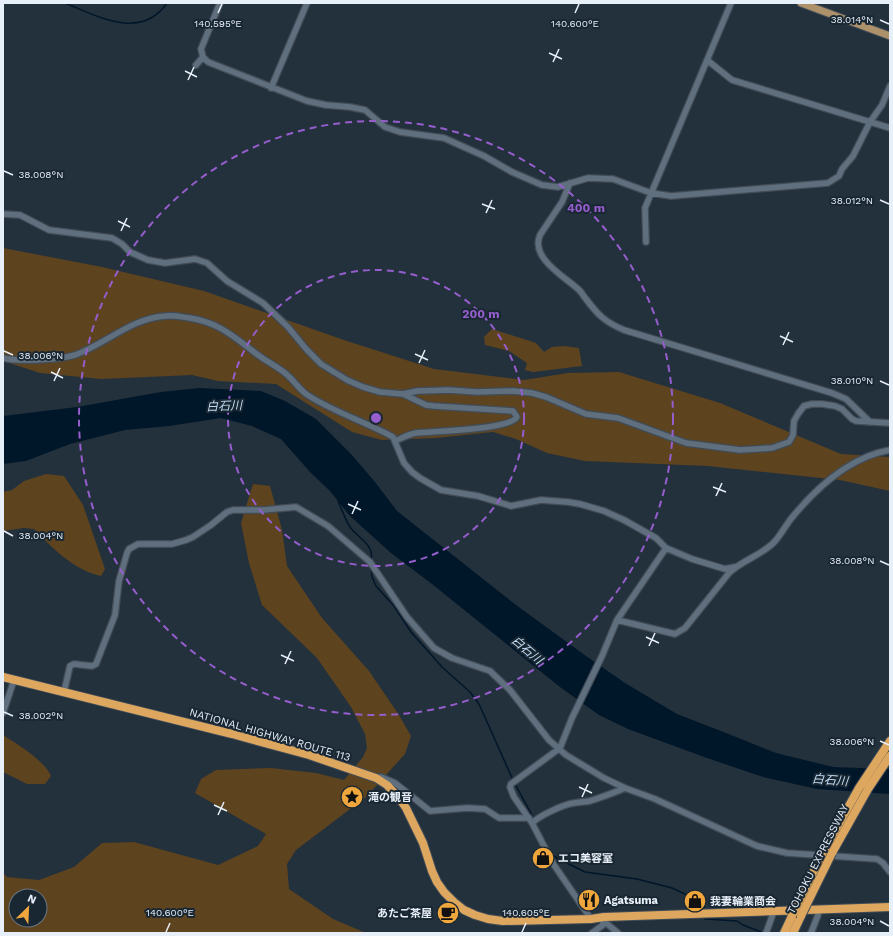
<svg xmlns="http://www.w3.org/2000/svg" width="893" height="936" viewBox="0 0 893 936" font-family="'Work Sans','Noto Sans JP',sans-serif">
  <rect width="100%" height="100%" fill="#23313d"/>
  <!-- green -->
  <path fill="#5e431f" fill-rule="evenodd" d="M3,248L102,267L204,291L344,340L434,369L524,380L568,373L619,372L720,403L841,454L890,457V491L840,480L708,466L585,461L547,453L516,439L493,432L436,438L382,440L352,432L276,384L218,381L192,375L101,379L40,373L3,361Z
    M492,329L536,343L544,352L552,347L564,346L579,348L582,366L533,372L525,370L527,363L509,351L485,345L484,337Z
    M46,474L64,476L83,505L105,569L101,576C75,571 51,547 34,529L24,528L3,531V492L12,490L24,481Z
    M253,484L270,486L282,530L287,566L322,618L369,671L399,715L411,736L405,754L366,797L296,850L287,864L289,889L333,919L366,933H3V873L7,877L39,880L74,867L102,843L134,842L218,865L258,846L266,834L195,793L201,779L216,770L271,768L316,773L344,780L363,757L367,748L365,734L351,707L317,658L262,605L249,563L241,523ZM16,896H40V920H16Z
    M3,735C17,744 45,761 51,776L45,784H27L3,772Z"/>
  <!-- water -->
  <path fill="#001629" d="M200,388L261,391L285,401L316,419L352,455L375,482L397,511L516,605L586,656L625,683L677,714L721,731L776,753L833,767L890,769V794L817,789L763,777L707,758L628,729L599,715L560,687L432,584L391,553L350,516L330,491L310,472L281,439L252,426L221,418L169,426L125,430L70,444L26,461L3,464V416L77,407L161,392Z"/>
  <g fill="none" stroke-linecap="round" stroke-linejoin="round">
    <!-- stream -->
    <path stroke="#001629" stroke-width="1.5" d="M65,3C97,16 141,41 167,3
      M338,501C342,510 345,519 350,527C358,538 375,545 371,560
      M371,566L372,577L376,586L394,606L411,632L442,667L470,692L479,704L513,780
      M515,784L534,819
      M535,823L553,856L585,872L637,879L672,888L704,903V908
      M705,918V919L737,921L743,925L761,932"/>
    <!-- minor casing -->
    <g stroke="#414c57" stroke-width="8">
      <path id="minor" d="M220,3L201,49L203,57L208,62L307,101L326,105L350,107L365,110L385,127L400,132L444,138L484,156L512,172L542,185L558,187L588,178L613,179L651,193L671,196L828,183L839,176L842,169L853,156L870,122L882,105L890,86
        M707,60L732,80L890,128
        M196,65L203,57
        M271,88L307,3
        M570,183L562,202L540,235C530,258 565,277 578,289C582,292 583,296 586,299C598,315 605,322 624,330L832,393L846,399L870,422
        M3,214L20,215L49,230L112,238L122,244L130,252L148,260L165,263L195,259L207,263L227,281L263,303L288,327L307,350L321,364L347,380L363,387L380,392L403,394L417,391L449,390L477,392L514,391L532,393L546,397L586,414L618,418L686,443L740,450L772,448L789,442L793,435L794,421L798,414L804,406L812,404H822L835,406L842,409L852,419L856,421L890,423
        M646,242L645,208L731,3
        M3,358C14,361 25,360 36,360C50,359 61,359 75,355C106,344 131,318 166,316C174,315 182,317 190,318C220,323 234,337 258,355C266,361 276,366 285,373C294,380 299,390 309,396C336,413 366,422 393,437L404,463L412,472L420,478L441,490L478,496L511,506L541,500L568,502L580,504L604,511L624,520L656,538L666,548L692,559L725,569L735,567
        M395,441C402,438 409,434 416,433C433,431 510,430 517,417L513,411L434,406L426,405L403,394
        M617,620L675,634L685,628L729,573C742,560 765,554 776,540C781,534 785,527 790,520C815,489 849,457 890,450
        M64,692L70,666L74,664L92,666L96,664L115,615L119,581L127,553L129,549L138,544H172L186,540L193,537L211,525L227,512L233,510H263L296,507L328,526L370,562L407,617L434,648L452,658L490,671L510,690L549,740L566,755L604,778L625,788L655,799L757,846L787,853L877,859L883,863L890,872
        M3,713L14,680
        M376,778L381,777L395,783L430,811L467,808L485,809L499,818H529
        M532,823C539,816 564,804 574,803C579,802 584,802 590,801C602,797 614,793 625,788
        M604,917L605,922L618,933
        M591,919L554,865L532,823L514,797L510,787L511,784L560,748L572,718L602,656L617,620L666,548
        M592,933L603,925V919
        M766,933L774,911
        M811,933L818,915V909"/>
    </g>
    <!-- major casing -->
    <g stroke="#414c57" stroke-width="9">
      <path id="major" d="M801,3L890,36"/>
    </g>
    <!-- highway casing -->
    <g stroke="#414c57" stroke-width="10">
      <path id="highway" d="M3,677L232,734L309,755L376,778L387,785L399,798L406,808L423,843L432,871L437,882L444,892L454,902L464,910L475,915L488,919L503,921L591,919L604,917L890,907
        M823,852L859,788L890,741
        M832,853L868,789L890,756
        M784,933L792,916
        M793,933L801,916"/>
    </g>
    <!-- minor -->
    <use href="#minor" stroke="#606f7e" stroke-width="5.5"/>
    <!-- major -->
    <use href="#major" stroke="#ac916b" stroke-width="7"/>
    <!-- highway -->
    <use href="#highway" stroke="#dea75f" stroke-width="8"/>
    <!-- highway-bridge casing -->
    <g stroke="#414c57" stroke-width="10" stroke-linecap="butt">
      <path id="highway-bridge" d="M792,916L823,852
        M801,916L832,853"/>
    </g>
    <!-- highway-bridge -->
    <use href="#highway-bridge" stroke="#dea75f" stroke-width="8"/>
  </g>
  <!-- ticks -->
  <path fill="none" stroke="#e7eff8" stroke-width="1.5" d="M218,13L222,4M575,13L579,4M880,20L889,24M549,53L562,59M553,62L559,49M185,71L197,77M188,80L194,67M4,171L13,175M880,200L889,204M482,204L495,209M486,213L492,200M118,221L130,227M121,231L127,218M780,336L793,342M783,345L789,332M4,351L13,355M415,354L428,360M419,363L425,350M51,372L63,378M54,381L60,368M880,381L889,385M713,487L726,492M716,496L722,483M348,504L361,510M352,514L358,501M4,531L13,536M880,561L889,565M646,637L659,643M649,646L655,633M281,655L294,661M285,664L291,651M4,712L13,716M880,741L889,745M579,787L592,793M582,797L588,784M214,805L227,811M218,815L224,802M880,921L889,926M166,932L170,923M522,932L526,923"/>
  <!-- distance rings -->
  <g fill="none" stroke="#965dcd" stroke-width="2" stroke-dasharray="7 5">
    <circle cx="376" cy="418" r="148"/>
    <circle cx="376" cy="418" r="297"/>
  </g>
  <!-- icons -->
  <defs>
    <g id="sight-disc" transform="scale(1.15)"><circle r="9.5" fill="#efa73d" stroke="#192733"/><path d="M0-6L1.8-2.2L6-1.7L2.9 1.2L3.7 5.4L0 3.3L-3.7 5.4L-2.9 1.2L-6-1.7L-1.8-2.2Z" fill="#111"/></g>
    <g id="shop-disc" transform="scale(1.15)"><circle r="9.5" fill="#efa73d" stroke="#192733"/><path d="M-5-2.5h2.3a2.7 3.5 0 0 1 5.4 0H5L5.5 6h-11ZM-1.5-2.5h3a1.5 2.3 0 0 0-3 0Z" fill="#111"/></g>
    <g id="restaurant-disc" transform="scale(1.15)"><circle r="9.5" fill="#efa73d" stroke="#192733"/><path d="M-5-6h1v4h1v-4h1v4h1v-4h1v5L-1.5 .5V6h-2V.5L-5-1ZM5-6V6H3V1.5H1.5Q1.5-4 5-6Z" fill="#111"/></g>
    <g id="cafe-disc" transform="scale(1.15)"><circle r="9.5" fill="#efa73d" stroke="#192733"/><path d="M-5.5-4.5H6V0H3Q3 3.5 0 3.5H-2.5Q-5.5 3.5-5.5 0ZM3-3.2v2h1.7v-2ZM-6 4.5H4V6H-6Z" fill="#111"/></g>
  </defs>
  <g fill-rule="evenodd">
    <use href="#sight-disc" x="352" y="797"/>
    <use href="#shop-disc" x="543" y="858"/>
    <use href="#restaurant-disc" x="589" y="900"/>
    <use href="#shop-disc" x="695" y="901"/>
    <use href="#cafe-disc" x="448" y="913"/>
  </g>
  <g text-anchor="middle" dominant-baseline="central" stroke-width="4" stroke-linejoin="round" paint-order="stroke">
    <!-- street labels -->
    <g font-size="11" fill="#e7eff8" stroke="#192733">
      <text transform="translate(270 735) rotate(16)">NATIONAL HIGHWAY ROUTE 113</text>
      <text transform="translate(818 859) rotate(-63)">TOHOKU EXPRESSWAY</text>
    </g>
    <!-- poi labels -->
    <g font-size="11" font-weight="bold" fill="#e7eff8" stroke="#192733" text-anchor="start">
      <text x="368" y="797">滝の観音</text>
      <text x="558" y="858">エコ美容室</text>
      <text x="604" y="900">Agatsuma</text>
      <text x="710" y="901">我妻輪業商会</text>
      <text x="432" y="913" text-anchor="end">あたご茶屋</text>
    </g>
    <!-- water labels -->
    <g font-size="12" font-style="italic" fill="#c1dbf4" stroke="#192733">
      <text transform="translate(224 406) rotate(-2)">白石川</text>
      <text transform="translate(527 650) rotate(40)">白石川</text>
      <text transform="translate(830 780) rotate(5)">白石川</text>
    </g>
  </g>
  <g font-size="10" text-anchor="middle" fill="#e7eff8" stroke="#192733" stroke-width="4" stroke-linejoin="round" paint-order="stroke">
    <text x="852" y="23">38.014°N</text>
    <text x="575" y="27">140.600°E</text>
    <text x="218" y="27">140.595°E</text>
    <text x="41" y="178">38.008°N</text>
    <text x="852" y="204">38.012°N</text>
    <text x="41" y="359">38.006°N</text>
    <text x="852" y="384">38.010°N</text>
    <text x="41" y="539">38.004°N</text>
    <text x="852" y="564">38.008°N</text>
    <text x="41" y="719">38.002°N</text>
    <text x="852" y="745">38.006°N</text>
    <text x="170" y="916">140.600°E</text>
    <text x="526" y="916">140.605°E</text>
    <text x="852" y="925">38.004°N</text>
  </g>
  <circle cx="376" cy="418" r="6" fill="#965dcd" stroke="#192733" stroke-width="2"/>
  <g font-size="12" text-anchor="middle" font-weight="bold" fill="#965dcd" stroke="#192733" stroke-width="4" stroke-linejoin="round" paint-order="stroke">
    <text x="586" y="212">400 m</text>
    <text x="481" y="318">200 m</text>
  </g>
  <!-- border -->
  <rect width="893" height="936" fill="none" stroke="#e7eff8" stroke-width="8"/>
  <!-- north arrow -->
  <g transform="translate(28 908) rotate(24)"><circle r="19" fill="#192733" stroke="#6b7782"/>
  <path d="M0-3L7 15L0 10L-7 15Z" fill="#efa73d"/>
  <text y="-6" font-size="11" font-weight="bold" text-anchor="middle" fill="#e7eff8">N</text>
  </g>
</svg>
